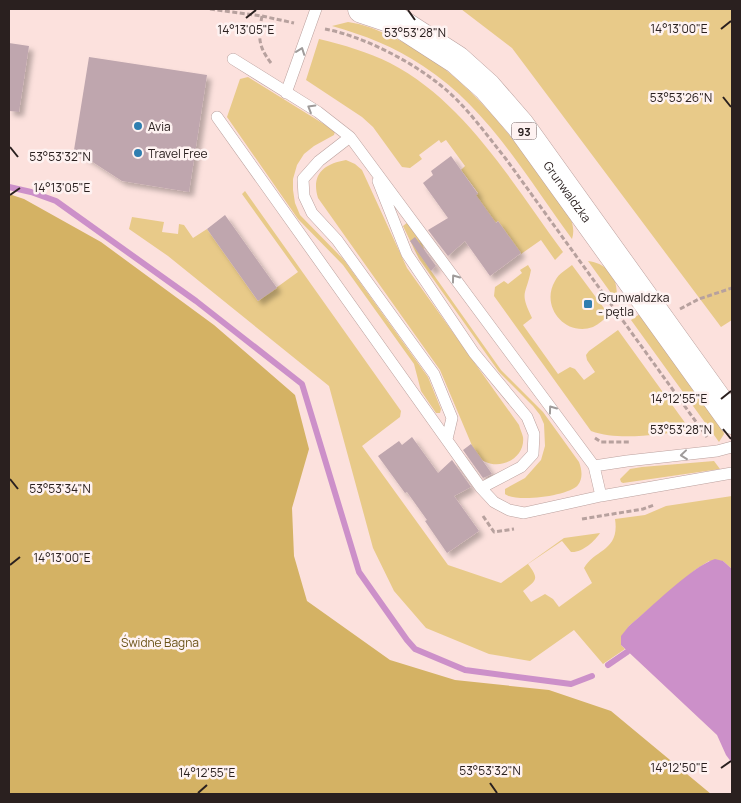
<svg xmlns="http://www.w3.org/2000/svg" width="741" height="803" viewBox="0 0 741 803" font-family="Manrope,sans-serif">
  <defs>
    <filter id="shadow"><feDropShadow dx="4.5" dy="4.5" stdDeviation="2.5" flood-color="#0004"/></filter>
  </defs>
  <rect width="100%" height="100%" fill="#fce1dd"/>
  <!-- green -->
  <path fill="#e8ca89" d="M461,9H732V320L721,327L512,48Z
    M348,22C363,24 375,29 388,35C456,64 501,122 544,180C556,196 579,218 572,239C528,179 487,107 423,66C395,47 364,35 332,26Z
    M319,39C344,45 368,52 390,63C466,102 514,186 563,252L555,260L541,240L521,254L498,221L495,223L475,195L478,193L461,170L465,166L446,140L441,143L439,140L419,155L422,159L410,168L402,167L373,127L362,117L306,80Z
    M248,77L335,131L334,135L314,146L304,154L297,165L293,179V190L295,203L300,215L344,260L428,377L441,409L440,413H436L421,391L414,364L343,265L298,219L227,117L240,79Z
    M346,160L355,164L362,170L407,268L519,425C520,429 522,433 523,437C526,460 494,475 476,455L440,370L318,198C311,175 323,164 346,160Z
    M245,191L401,411L400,417L362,446L448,565L501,583L564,538L600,533C595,541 582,553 571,552L562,541L528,564C540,580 536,580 523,591L531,602L545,594L553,599L559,607L592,583L584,568C595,549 620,551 615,519L645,515L666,506L732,496V569L723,561H709L695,570L629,626L621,645L625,649L603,664L574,630L530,661L489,654L426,628L394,591L373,548L329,386L168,256L129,229L132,217L164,222L162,232L178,234L179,224L184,225L193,238L207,229L258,301L298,272L242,194Z
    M408,222L422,243L431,271L501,370L543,412L579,462C582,470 583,478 578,485C569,496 516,503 505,494V489L525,478L541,460L545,446L544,424L540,415L533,406L499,372L419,259L403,226Z
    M588,261C608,263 620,280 616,300Z
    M528,265L531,270C526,296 519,291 532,318L523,325L558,374L570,367L575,369L584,380L595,372L587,360L586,355L589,351L618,330L691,431C659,433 622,442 591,431L494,296L495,287L504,281L508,284L522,273L520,270Z
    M572,265L609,315C604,319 599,324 593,327C565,337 540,306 555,281C559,273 566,270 572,265Z
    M641,313L722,427L724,434L719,442L631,320Z
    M714,461L720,469L623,483L621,482L620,479L630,469L642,467Z"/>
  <!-- forest -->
  <path fill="#d4b264" d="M9,194L24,199L101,242L214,325L295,395L309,449L292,508L294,556L307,601L390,660L455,680L549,690L611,711L711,794H9Z"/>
  <!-- water -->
  <path fill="#cc90c9" d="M715,559L723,561L732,569V763L726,755L717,735L621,645V636L629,626C651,608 691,567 715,559Z"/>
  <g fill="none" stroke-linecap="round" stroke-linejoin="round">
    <!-- stream -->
    <path stroke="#cc90c9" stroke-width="6" d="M9,187L31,192L56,201L196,301L302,384L359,572L407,640L415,649L465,670L571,684L592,676
      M608,665L627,652"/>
  </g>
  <!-- building -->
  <path fill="#bfa6ae" filter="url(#shadow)" d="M9,43L29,46L19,112L9,111Z
    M89,57L207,75L189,192L122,181L74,150Z
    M451,156L478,194L476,195L496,223L498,221L521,253L490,276L465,241L448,256L428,230L448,218L423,183L433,175L431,171Z
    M225,215L277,288L258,301L207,229Z
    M415,237L436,266L431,271L410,241Z
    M412,437L438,473L452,460L471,487L454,496L479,531L447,553L425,521L427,520L407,492L405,493L378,456L399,441L402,445Z
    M471,444L492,474L483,478L463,450Z"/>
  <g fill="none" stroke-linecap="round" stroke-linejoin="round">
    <!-- lane casing -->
    <g stroke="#bba19e" stroke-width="12">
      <path id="lane" d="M233,59L318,112L350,137
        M286,93L316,9
        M217,117L481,488L494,502L509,510L524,513L601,496L732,473
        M378,181L407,254L474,353L527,417L534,434L533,454L521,467L481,488
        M447,439L452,418L434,374L337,240L312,213L304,196L303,179L319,161L350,137L594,466L627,461L717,451L732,447
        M594,466L601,496"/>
    </g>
    <!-- primary casing -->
    <g stroke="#bba19e" stroke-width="29">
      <g id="primary">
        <path id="s1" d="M362,9L395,20L457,60L487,87L520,125L732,420"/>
      </g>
    </g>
    <!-- path -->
    <path stroke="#b7a19e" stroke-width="3" stroke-dasharray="5 2.5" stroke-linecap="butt" d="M210,9L262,16L294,23
      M262,16C258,37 258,46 271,63
      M325,29C362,36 409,60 439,84C465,104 485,133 506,159L707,437
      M680,309L699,299L732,288
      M595,438L601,442H630
      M483,516L494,532L514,529
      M582,519L643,509L654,505"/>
    <!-- lane -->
    <use href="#lane" stroke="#fff" stroke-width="11"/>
    <!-- primary -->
    <use href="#primary" stroke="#fff" stroke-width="28"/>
  </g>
  <!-- one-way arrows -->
  <defs><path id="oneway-chevron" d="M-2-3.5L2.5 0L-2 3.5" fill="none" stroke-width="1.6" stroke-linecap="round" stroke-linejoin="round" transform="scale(1.25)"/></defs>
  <g stroke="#9f9b9a">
    <use href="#oneway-chevron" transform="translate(301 51) rotate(-70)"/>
    <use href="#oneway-chevron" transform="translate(311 108) rotate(-149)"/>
    <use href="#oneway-chevron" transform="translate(455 278) rotate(-126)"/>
    <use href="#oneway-chevron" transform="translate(552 409) rotate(-126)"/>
    <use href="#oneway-chevron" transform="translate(684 455) rotate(174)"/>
  </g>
  <!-- ticks -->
  <path fill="none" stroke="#2a201f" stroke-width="2" d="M408,10L415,20M246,18L256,10M721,29L731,21M723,97L731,107M10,147L18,157M10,195L20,188M721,399L731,391M723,429L731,439M10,479L18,489M10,565L20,557M721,768L731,761M490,783L497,793M198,793L207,785"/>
  <!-- markers -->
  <g fill="#2f7eb0" stroke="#fef2f1" stroke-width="2">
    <circle cx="138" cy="126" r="5"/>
    <circle cx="138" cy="153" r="5"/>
    <rect x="583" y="299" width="10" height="10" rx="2.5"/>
  </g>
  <g text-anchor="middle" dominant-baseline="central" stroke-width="5" stroke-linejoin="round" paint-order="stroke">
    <!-- shield labels -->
    <rect fill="#fef2f1" stroke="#6a5f5e" stroke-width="1" x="511.5" y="122.5" width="25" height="17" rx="4"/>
    <g font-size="11" font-weight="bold" fill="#2a201f">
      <text x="524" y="131">93</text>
    </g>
    <!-- poi labels -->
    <g font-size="12" fill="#2a201f" stroke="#fef2f1" text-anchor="start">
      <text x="148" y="126">Avia</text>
      <text x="148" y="153">Travel Free</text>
      <text x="598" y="297">Grunwaldzka<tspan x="598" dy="14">- pętla</tspan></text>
    </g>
    <!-- street labels -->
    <g font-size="12" fill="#2a201f" stroke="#fef2f1">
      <text stroke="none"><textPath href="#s1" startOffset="281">Grunwaldzka</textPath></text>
    </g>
    <!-- park labels -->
    <g font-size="12" fill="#6b5318" stroke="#fef2f1">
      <text x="160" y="642">Świdne Bagna</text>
    </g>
  </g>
  <g font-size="12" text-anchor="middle" fill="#2a201f" stroke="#fef2f1" stroke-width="5" stroke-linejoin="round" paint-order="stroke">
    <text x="679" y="33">14°13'00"E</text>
    <text x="246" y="34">14°13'05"E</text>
    <text x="415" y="37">53°53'28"N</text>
    <text x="681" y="102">53°53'26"N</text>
    <text x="60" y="161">53°53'32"N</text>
    <text x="62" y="192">14°13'05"E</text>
    <text x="679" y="403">14°12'55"E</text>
    <text x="681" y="434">53°53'28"N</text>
    <text x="60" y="493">53°53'34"N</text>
    <text x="62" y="562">14°13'00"E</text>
    <text x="679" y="772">14°12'50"E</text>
    <text x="490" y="775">53°53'32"N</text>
    <text x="207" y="777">14°12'55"E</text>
  </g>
  <!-- border -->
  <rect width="741" height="803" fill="none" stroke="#2a201f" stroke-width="20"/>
</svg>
